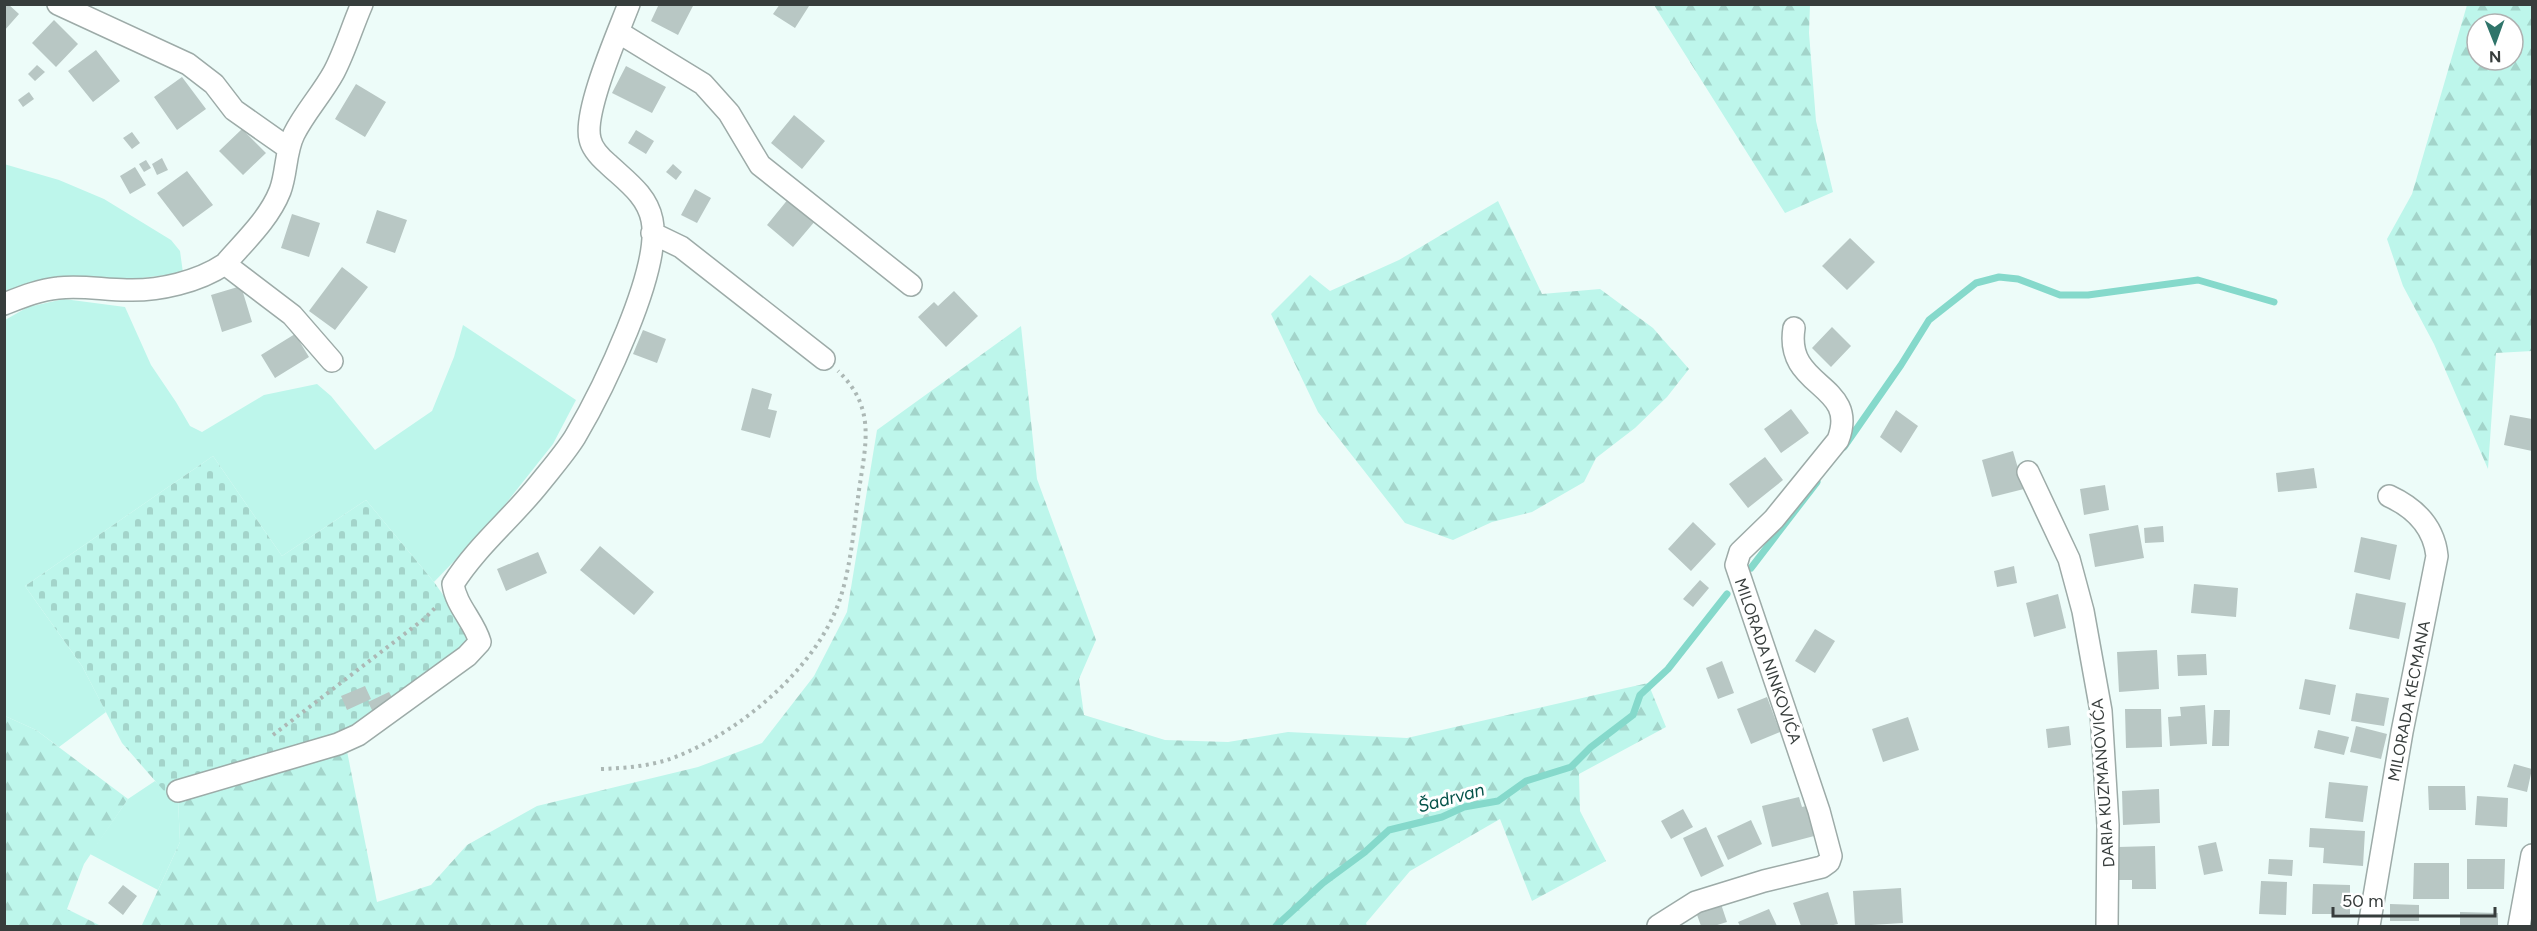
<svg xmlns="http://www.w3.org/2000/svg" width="2537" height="931" viewBox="0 0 2537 931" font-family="Figtree,sans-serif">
  <defs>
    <pattern id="forest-firs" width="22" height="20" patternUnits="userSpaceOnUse" patternTransform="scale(1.5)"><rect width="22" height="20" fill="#bdf6eb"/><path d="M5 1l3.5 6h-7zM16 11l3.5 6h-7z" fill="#a3d4ca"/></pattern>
    <pattern id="cemetery-stones" width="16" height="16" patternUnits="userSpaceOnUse" patternTransform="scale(1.5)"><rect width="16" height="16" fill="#bdf6eb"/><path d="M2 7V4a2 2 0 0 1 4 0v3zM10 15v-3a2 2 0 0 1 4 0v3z" fill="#a3d4ca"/></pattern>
  </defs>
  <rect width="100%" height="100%" fill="#edfcf9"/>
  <!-- green -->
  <path fill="#bdf6eb" d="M4,164L59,180L104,199L171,240L180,251L183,273L133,279H41L5,291Z
    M64,299L125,307L151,365L176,402L190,426L202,432L264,395L317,384L331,396L375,450L432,411L454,357L463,325L576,400L553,444L488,526L434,582L366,500L282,556L213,456L25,586L82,666L106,712L59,747L36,730L5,716V320L28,307Z
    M155,781L178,800L180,842L158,890L90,854L128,799Z"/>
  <!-- forest -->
  <path fill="url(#forest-firs)" fill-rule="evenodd" d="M1654,5H1810L1809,33L1816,121L1833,192L1785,213Z
    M2467,5H2532V351L2496,353L2488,469L2434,344L2403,286L2387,239L2412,194ZM2477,24H2513V60H2477Z
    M1498,201L1542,294L1600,289L1653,328L1689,369L1667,397L1635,428L1596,458L1584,482L1532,512L1492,522L1453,540L1405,523L1318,412L1271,314L1310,275L1330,291L1399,260Z
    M1021,326L1037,479L1096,640L1079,679L1084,715L1165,740L1228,742L1288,732L1407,738L1648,683L1666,727L1579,774L1580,811L1606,861L1532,901L1500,819L1410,871L1366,923L1367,926H138L142,925L180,842L178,800L346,746L377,902L431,885L467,845L537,806L698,767L762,743L814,676L847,612L877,430Z
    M5,716L36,730L128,799L84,864L67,909L101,926H5Z"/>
  <!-- cemetery -->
  <path fill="url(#cemetery-stones)" d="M213,456L282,556L366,500L434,582L472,636L462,652L355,730L164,791L122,743L82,666L25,586Z"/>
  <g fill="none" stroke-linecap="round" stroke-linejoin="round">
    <!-- stream -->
    <path stroke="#85d9cb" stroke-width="7" d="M1844,447L1901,365L1929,320L1976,283L1999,277L2018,279L2060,295H2088L2198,280L2274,302
      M1751,568L1817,482
      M1276,926L1323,883L1365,852L1389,830L1442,817L1464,807L1498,801L1526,781L1571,767L1591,747L1633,715L1640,695L1668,669L1727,594"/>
  </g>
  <!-- building -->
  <path fill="#b8c7c4" d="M4,4H8L19,14L4,31Z
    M659,4H694L678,35L651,21Z
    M780,4H807L809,6L795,28L773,14Z
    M54,20L78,44L56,67L32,43Z
    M96,50L120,81L93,102L68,71Z
    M37,65L45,72L35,81L28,74Z
    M626,66L666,87L652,113L612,93Z
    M182,77L206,109L177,130L154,97Z
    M356,84L386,102L365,137L335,119Z
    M29,92L34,99L23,107L18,100Z
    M794,115L825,141L802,169L771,143Z
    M242,129L266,153L243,175L219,151Z
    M636,130L654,141L646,154L628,143Z
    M132,132L140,143L132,149L123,138Z
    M162,158L168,170L157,175L152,164Z
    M146,160L151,168L144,172L139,164Z
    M673,164L682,172L676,180L666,172Z
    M135,167L146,185L130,194L120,176Z
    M187,171L213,205L183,227L157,193Z
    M695,189L711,198L697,223L681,215Z
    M789,198L816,220L793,247L767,225Z
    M377,210L407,220L395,253L366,243Z
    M292,214L320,223L309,257L281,248Z
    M1850,238L1875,262L1847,290L1822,266Z
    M342,267L368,287L335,330L309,311Z
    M241,286L252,322L222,332L211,295Z
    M954,291L978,316L946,347L918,317L934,302L938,306Z
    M1832,327L1851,346L1831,367L1812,348Z
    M643,330L666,339L657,363L633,354Z
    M295,334L309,357L275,378L261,355Z
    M752,388L772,394L768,409L777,411L770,438L741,430Z
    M1791,409L1809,433L1781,453L1764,429Z
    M1896,410L1918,426L1901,453L1880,437Z
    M2510,415L2532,419V451L2504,445Z
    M2013,451L2024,489L1992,497L1982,460Z
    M1765,457L1783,480L1748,508L1729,484Z
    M2314,468L2317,488L2278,492L2276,473Z
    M2105,485L2109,510L2084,515L2080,489Z
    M1693,522L1716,544L1691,571L1668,549Z
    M2138,525L2144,558L2095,567L2089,534Z
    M2163,526L2164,542L2145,543L2144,528Z
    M2361,537L2397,545L2390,580L2354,572Z
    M600,546L654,592L634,615L580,570Z
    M538,552L547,573L506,591L497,569Z
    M2014,566L2017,583L1997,587L1994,571Z
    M1700,580L1709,588L1693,607L1683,599Z
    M2194,584L2238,588L2236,617L2191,613Z
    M2356,593L2406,603L2399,639L2349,629Z
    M2058,594L2066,628L2034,637L2026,603Z
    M1815,629L1835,641L1815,673L1795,661Z
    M2157,650L2159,689L2119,692L2117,652Z
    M2206,654L2207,675L2178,676L2177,655Z
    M1722,661L1734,693L1718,699L1706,668Z
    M2305,679L2336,685L2330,715L2299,709Z
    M365,686L371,699L347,710L341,696Z
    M389,692L395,703L374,714L368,702Z
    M2356,693L2389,698L2384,726L2351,721Z
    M1767,697L1780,732L1751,744L1737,709Z
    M2205,705L2207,744L2170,746L2168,717L2181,716L2180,707Z
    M2125,709H2161L2162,747L2126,748Z
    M2214,710H2230L2229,746H2212Z
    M1908,717L1919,750L1883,762L1872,729Z
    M2069,726L2071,745L2048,748L2046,729Z
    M2356,726L2387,734L2381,759L2350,752Z
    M2318,730L2349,737L2344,755L2314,748Z
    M2514,764L2532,769L2527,792L2507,787Z
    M2329,782L2368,786L2363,822L2325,818Z
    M2428,786H2465L2466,810H2429Z
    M2159,789L2160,823L2123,825L2122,791Z
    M2477,796L2508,798L2507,827L2475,825Z
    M1799,797L1802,807L1810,805L1818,835L1772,847L1762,806Z
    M1683,809L1693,827L1671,839L1661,821Z
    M1751,820L1762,844L1728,860L1717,836Z
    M1706,827L1724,866L1701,877L1683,838Z
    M2310,828L2365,831L2363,866L2323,863L2324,848L2309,847Z
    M2216,842L2223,871L2204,875L2198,846Z
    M2155,846L2156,889H2132V880H2119L2118,847Z
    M2269,859L2293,860L2292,876L2268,874Z
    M2467,859H2505L2504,889H2467Z
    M2414,863H2449V899H2413Z
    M2261,881L2287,882L2286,915L2259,914Z
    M2313,884L2350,885V914H2312Z
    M123,885L137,896L123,915L108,903Z
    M1901,888L1903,923L1855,926L1853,891Z
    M1828,892L1838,924L1829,926H1801L1793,903Z
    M1721,904L1727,922L1714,926H1701L1696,912Z
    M2390,904L2419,905V921H2390Z
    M1769,909L1777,926H1740L1738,922Z
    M2460,912L2498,913V926H2460Z"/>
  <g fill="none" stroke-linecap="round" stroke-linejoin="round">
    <!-- street casing -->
    <g stroke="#9daba8" stroke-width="24">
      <path id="street" d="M58,4L188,64L214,84L234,110L288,148
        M618,32L703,84L729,113L760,165L911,285
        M652,233L681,247L824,359
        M225,264C244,242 269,219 280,191C287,173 285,152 294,134C305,112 322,94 334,72C345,51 352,27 362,4
        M4,304C22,297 39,290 58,288C81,285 104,290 127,290C159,291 198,282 225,264L292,315L332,361
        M2028,472L2069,559L2083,611L2101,711L2108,825L2107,926
        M178,791L338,744L358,735L467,656L480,642C474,621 456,606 453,584C477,546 512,518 539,484C551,469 565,453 575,437C601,393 662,270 652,220C647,195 626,181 608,164C601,158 592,149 590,139C583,112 618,33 629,4
        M1658,926L1696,902L1764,881L1822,867L1829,862L1831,856L1819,811L1736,565L1740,552L1774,519L1838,440C1860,383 1784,389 1794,328
        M2369,926L2402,732L2437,556C2434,527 2415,508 2389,496
        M2519,926L2532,855"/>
    </g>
    <!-- path -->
    <path stroke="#acb8b5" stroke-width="4" stroke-dasharray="3 4.5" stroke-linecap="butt" d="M273,735L424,619L437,606
      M601,769C627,768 653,766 678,756C742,730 815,669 839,602C851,567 854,527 859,490C866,443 876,407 838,371"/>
    <!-- street -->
    <use href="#street" stroke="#fff" stroke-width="21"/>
  </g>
  <g text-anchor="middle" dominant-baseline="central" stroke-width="6" stroke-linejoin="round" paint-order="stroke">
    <!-- street labels -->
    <g font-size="16" fill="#373d3c" stroke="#fff">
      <text transform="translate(1768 661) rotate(71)">MILORADA NINKOVIĆA</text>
      <text transform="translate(2409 701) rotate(-79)">MILORADA KECMANA</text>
      <text transform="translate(2103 783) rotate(-94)">DARIA KUZMANOVIĆA</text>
    </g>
    <!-- water labels -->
    <g font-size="18" font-style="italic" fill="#045249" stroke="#fff">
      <text transform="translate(1451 798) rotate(-15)">Šadrvan</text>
    </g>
  </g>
  <!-- border -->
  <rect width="2537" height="931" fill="none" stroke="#373d3c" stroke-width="12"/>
  <!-- north arrow -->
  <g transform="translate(2495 42) rotate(179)"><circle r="28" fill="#ffffff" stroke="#afb1b1" stroke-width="1.5"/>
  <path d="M0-4.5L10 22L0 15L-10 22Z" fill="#2f746a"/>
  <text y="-9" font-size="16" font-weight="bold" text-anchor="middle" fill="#373d3c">N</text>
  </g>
  <!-- scale -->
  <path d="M2333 907v9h162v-9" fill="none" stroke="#373d3c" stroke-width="3"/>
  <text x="2342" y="907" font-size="18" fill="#373d3c" stroke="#ffffff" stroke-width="4.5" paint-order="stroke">50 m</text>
</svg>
